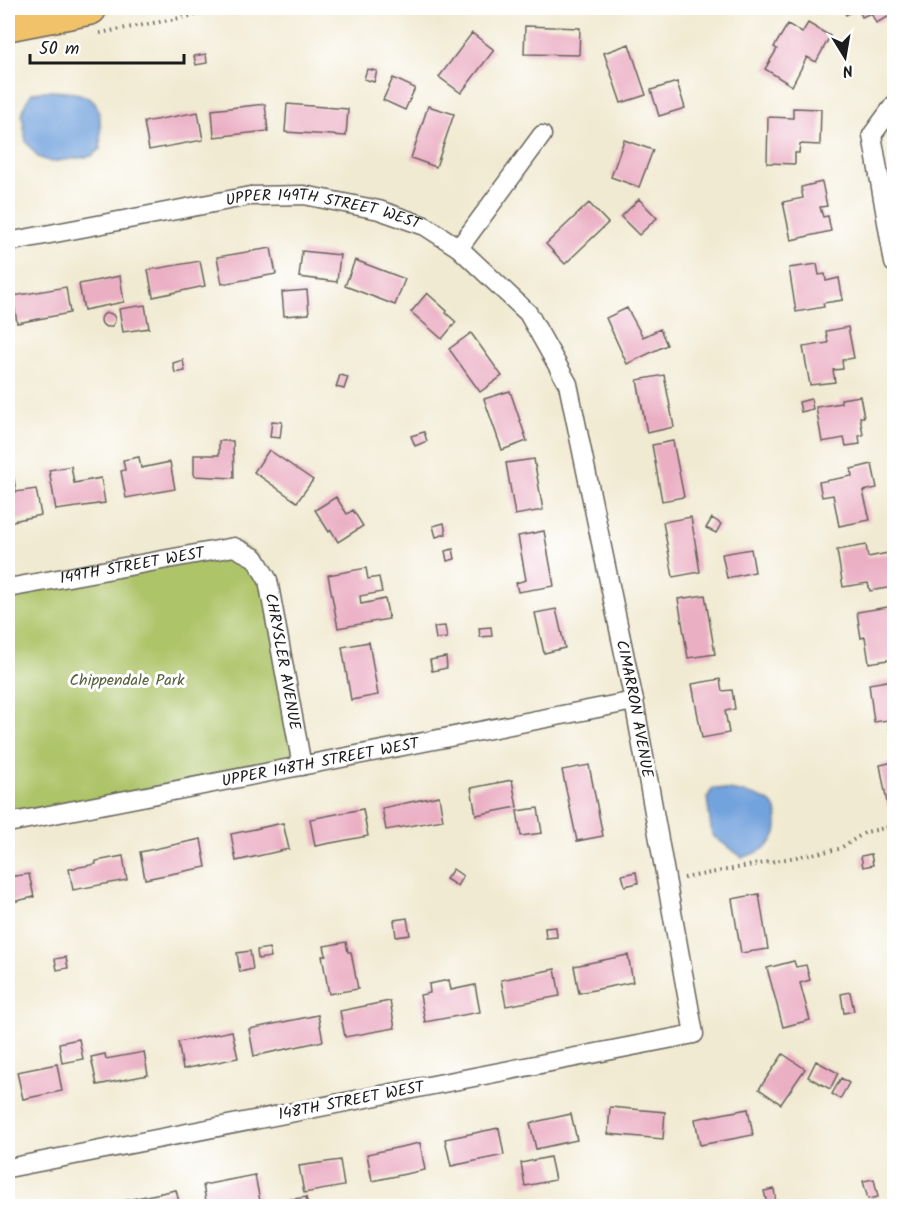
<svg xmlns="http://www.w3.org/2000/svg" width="902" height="1214" viewBox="0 0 902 1214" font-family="Kalam,sans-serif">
  <rect width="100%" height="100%" fill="#fff"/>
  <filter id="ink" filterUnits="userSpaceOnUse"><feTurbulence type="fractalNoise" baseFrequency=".0167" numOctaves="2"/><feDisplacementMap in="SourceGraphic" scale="12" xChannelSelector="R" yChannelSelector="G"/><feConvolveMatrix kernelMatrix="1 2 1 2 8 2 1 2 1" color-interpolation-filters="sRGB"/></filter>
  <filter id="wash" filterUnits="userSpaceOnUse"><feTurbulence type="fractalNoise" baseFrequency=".008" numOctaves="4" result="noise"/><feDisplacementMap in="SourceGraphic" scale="24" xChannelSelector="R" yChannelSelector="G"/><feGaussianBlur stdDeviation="1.35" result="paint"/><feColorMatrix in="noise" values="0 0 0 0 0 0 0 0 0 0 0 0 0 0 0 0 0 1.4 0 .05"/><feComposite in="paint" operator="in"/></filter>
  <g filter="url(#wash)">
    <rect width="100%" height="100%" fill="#f1ead2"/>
    <!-- green -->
    <path fill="#aec469" stroke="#657042" stroke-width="1.5" d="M236,542L256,555L305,764L8,821V586Z"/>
    <!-- water -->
    <path fill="#73a3dd" stroke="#48607c" stroke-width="1.5" d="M45,91C96,92 103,97 100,149L92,156L51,162L38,157L26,142L22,114L26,102L32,93Z
      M713,788C729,790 759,793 772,804C777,808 777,815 777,821C779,843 761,853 742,857L712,835L707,798Z"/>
    <g id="blocks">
      <!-- building -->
      <path fill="#ebafc4" d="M842,8H894V14L876,23L871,13L862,17L858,8L846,15Z
        M808,23L830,36L816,62L807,57L792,86L765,69L777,49L774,47L788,24L802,33Z
        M525,26L580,28L579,55L524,54Z
        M472,33L494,50L461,93L439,77Z
        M629,44L646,95L621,103L604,53Z
        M206,54L207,63L196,65L194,56Z
        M367,69L377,71L374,82L364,79Z
        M393,78L415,88L405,110L383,100Z
        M677,82L685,108L659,116L651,90Z
        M265,104L268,131L214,137L212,110Z
        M287,104L348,109L346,136L285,132Z
        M428,106L454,114L436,167L411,158Z
        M793,108L821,109L820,145L800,144L799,153H795V164L767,163L768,117L793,118Z
        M198,112L203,140L149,150L144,122Z
        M624,140L653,150L639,187L611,177Z
        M822,182L827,206L820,207L823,217L828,216L831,231L791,240L783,202L803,198L801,187Z
        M639,199L657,218L639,235L621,217Z
        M589,203L608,223L565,264L546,244Z
        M271,248L276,274L222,284L217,257Z
        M302,251L340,255L337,282L299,277Z
        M355,260L405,279L395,305L345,286Z
        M200,261L205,286L153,297L148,270Z
        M817,264L819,275L825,274L826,281L839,278L843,300L823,303L824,307L796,312L789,268Z
        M120,276L124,302L84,310L79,284Z
        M66,287L70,313L17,323L13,296Z
        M307,290L309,314L284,316L282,292Z
        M427,293L447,311L446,313L456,322L442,339L411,312Z
        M145,305L149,328L123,332L119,309Z
        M627,308L643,337L660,329L667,345L627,364L606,318Z
        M101 320a7 7 0 1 1 14 0a7 7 0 1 1-14 0Z
        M848,327L854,358L842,360L843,369L833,370L835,382L810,385L803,347L828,343L826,331Z
        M471,333L502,376L480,392L449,349Z
        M183,360L185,371L175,373L173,363Z
        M340,375L348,377L344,389L336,387Z
        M664,375L674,427L647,433L637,380Z
        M510,391L527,441L502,450L484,399Z
        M860,396L864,417H860L863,435L859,436L860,444L846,446L844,438L822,442L816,407L841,403V399Z
        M811,399L813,409L801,412L799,402Z
        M272,421L282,422L280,438L270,437Z
        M424,432L427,441L415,446L411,436Z
        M219,441H233L234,478L194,476V455H219Z
        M673,441L684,497L662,501L652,445Z
        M269,450L313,480L297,502L254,472Z
        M139,457L141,468L170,462L175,489L126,498L121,471L125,470L123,460Z
        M534,459L543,510L515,515L506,463Z
        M872,464L877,488L863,491L870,520L839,526L833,495L822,497L819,482L852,476L851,469Z
        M71,466L74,483L101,478L105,503L56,510L49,470Z
        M14,479L16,492L36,489L41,515L8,522V480Z
        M336,497L347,514L353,510L363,526L338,542L331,530L329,532L315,510Z
        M691,517L700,572L673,577L663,522Z
        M712,518L721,524L716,533L706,528Z
        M444,523L446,534L436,537L433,526Z
        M544,531L554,586L518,592L516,583L526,580L518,536Z
        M866,545L868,557L888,553L894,587L870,591L868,583L843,587L837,550Z
        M453,549L455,559L447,561L445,551Z
        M751,549L755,572L727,578L722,554Z
        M366,568L368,579L379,577L382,592L360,596L361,604L385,599L389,619L338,628L328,575Z
        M705,595L715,654L688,658L678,599Z
        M894,606V659L869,663L865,637L861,638L857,612Z
        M556,609L565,648L544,653L535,613Z
        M445,626L447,638L436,639L434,627Z
        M491,627L492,636L480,637L479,628Z
        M369,642L378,695L351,700L342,647Z
        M446,657L447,668L432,671L430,660Z
        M892,675H894V728L889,729L888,720L874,722L869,684L892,680Z
        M720,679L722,691L732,690L735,709L725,711L729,733L702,738L692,684Z
        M894,762V807L888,808L880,765Z
        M589,765L603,836L577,841L562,770Z
        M512,780L517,807L476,815L471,788Z
        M439,796L443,820L386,830L382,808Z
        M538,808L542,833L521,836L517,811Z
        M363,809L368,836L315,846L310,819Z
        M283,823L289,849L236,861L231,834Z
        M201,839L206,867L145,879L140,852Z
        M871,854L873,865L863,867L861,856Z
        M123,856L127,880L73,890L69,869L96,864V861Z
        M453,869L463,876L457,886L446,879Z
        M636,872L638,883L625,886L622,875Z
        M29,874L34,897L8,903V877Z
        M759,894L768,949L741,953L732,899Z
        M407,918L410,935L396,937L394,920Z
        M556,927L557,937L546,938L545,928Z
        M346,942L348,952H351L358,989L329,994L322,956L326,955L324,946Z
        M269,948L271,957L258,959L257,950Z
        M250,951L253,969L240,972L237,953Z
        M628,955L633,982L579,993L574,966Z
        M66,957L68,968L57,970L55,959Z
        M794,961L796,967L806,965L810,980L800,983L810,1020L783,1027L767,968Z
        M555,969L560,996L506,1006L501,980Z
        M449,980L451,990L475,985L480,1012L425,1022L420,995L430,993L429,984Z
        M850,992L854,1011L844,1013L841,994Z
        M390,1001L395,1028L345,1037L340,1011Z
        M318,1015L323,1041L254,1056L249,1029Z
        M232,1031L238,1058L183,1069L178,1042Z
        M79,1039L83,1059L62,1063L59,1043Z
        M144,1052L148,1075L97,1085L91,1057L105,1054L106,1059Z
        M783,1054L805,1069L781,1104L759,1089Z
        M816,1061L838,1073L830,1089L808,1077Z
        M57,1064L62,1091L23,1099L17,1072Z
        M841,1078L849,1083L840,1099L832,1094Z
        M610,1107L665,1112L663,1139L608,1134Z
        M748,1109L753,1135L700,1145L695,1119Z
        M571,1114L577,1140L536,1149L530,1123Z
        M499,1128L504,1155L451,1166L445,1139Z
        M420,1143L425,1170L372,1181L367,1154Z
        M550,1157L555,1180L525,1186L521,1163Z
        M340,1160L344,1186L304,1193L299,1166Z
        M255,1175L261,1206H207L203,1185Z
        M874,1179L878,1197L868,1199L863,1181Z
        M774,1189L776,1203L767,1204L764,1191Z
        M176,1190L180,1206H113L112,1203Z
        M306,1197L308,1206H281V1201Z"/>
    </g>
  </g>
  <g filter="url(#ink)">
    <use href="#blocks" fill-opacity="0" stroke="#67645c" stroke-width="1.5"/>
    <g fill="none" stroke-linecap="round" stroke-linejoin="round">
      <!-- street casing -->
      <g stroke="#67645c" stroke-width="21">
        <g id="street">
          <path d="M894,105L872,135L894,263"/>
          <path id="s1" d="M8,242L250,196L304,195L379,210L425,226L459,248L528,313L568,384L634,701L694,1034L8,1168"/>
          <path d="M459,248L542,135"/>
          <path id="s2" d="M8,588L234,547L255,558L268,580L302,766"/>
          <path id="s3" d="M8,823L634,701"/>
        </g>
      </g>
      <!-- highway casing -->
      <g stroke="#67645c" stroke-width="36">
        <path id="highway" d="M8,24L90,8"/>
      </g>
      <!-- path -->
      <path stroke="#67645c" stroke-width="4" stroke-dasharray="1.5 4.5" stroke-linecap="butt" d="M100,33L233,8
        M684,878L839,849L866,832L894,826"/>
      <!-- street -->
      <use href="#street" stroke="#fff" stroke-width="18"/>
      <!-- highway -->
      <use href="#highway" stroke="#f2c26a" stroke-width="33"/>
    </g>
  </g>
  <g text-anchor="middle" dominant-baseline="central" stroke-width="6" stroke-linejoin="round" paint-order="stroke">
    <!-- street labels -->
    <g font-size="16" fill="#1c1c1c" stroke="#fff">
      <text stroke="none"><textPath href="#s1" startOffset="321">UPPER 149TH STREET WEST</textPath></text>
      <text stroke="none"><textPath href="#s2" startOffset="126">149TH STREET WEST</textPath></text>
      <text stroke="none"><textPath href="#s2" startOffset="362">CHRYSLER AVENUE</textPath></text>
      <text stroke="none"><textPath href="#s1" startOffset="974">CIMARRON AVENUE</textPath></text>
      <text stroke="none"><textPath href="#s3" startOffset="318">UPPER 148TH STREET WEST</textPath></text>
      <text transform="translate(351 1101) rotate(-11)">148TH STREET WEST</text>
    </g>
    <!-- park labels -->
    <g font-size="16" fill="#565f3b" stroke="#fff">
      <text x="127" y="680">Chippendale Park</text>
    </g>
  </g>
  <!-- margin -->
  <rect width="902" height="1214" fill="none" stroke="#fff" stroke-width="30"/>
  <!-- north arrow -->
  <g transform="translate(845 57) rotate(169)" stroke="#ffffff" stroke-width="4.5" paint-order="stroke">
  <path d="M0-4.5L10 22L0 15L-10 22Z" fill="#1c1c1c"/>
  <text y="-9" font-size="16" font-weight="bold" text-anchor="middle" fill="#1c1c1c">N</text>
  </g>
  <!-- scale -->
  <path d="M30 54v9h154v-9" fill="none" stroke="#1c1c1c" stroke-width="3"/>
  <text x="39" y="54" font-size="18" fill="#1c1c1c" stroke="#ffffff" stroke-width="4.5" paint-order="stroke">50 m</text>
</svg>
